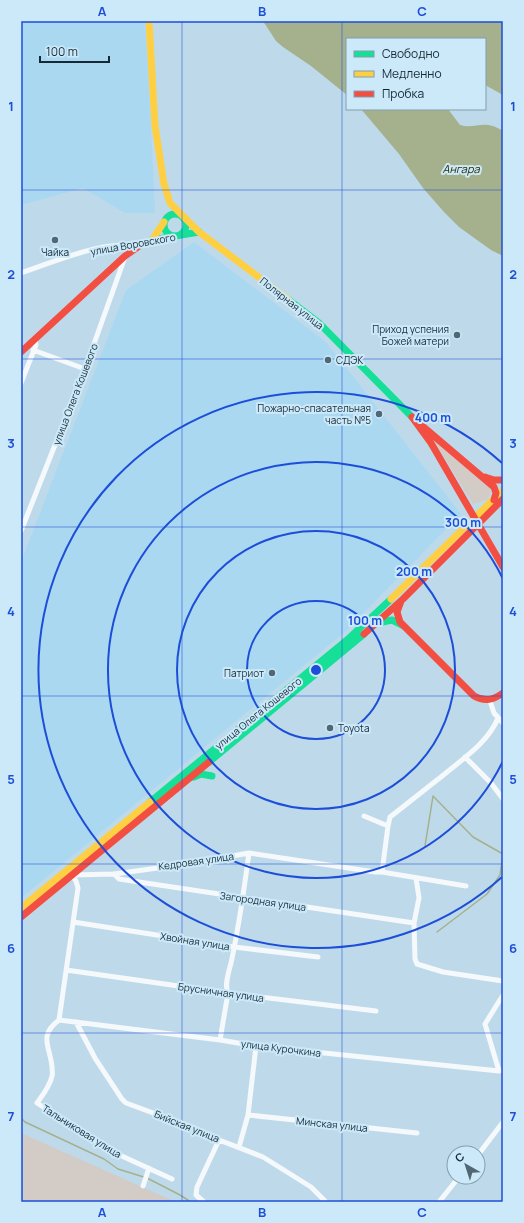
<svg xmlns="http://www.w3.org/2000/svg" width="524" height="1223" viewBox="0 0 524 1223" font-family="Manrope,sans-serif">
  <rect width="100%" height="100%" fill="#bedaea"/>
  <!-- built -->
  <path fill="#abd8f1" d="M21,21H145L151,122L155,213H125L83,188L21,205Z
    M194,242L326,342L461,514L346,631L21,898V562L126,290Z"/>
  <!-- green -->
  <path fill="#d3cbc5" d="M435,442H436L489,486L491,492L487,500L473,504Z
    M21,1133L176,1202H21Z"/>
  <!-- water -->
  <path fill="#a4b18c" d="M262,21H503V95L485,85V39H347V95L311,66L283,47L276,41L265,24Z
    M361,109H448L460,125C476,130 483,118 503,131V256L491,250L459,227L444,212L423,188L399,154Z"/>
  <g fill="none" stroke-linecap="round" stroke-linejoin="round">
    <!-- stream -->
    <path stroke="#a4b18c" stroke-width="1.5" d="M425,846L433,796L473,837L503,854L500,875L487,894L437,932
      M21,1118L25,1122L104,1159L118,1169L147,1178L180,1195L191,1202"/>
    <!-- street -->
    <path stroke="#f5f9fc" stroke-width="5" d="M21,273C48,264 75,252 104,247C120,244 136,246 152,240
      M33,350L85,369
      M21,383L36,345L35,339
      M21,531L85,369L125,257
      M490,701L494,713L503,723
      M465,757L491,783L503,799
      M364,816L388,826
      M382,872L388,826L390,817C407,804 424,790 441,777C461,760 488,743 498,718
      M114,874L119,879L414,923
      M416,878L419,898L414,923L415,959L417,964L443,972L503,981
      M73,922L234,947L318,957
      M66,970L228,993L376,1011
      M59,1020L78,888L76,881L72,875L114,874L187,864L249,853L375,872H382L466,886
      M59,1020L220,1040L256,1046L499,1071L503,1070
      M59,1020C38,1036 50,1046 52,1067C52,1070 53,1074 52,1076C50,1086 43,1095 37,1103L113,1152L172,1179
      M76,1022L95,1058L122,1099L126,1103L194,1128L219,1140L263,1157L311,1187L326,1202
      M220,1040L228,993C224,985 229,971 231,963C239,927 244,890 249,853
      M499,1071L485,1024L503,995
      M248,1115L417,1133
      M239,1147L248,1115L256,1046
      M478,1155L503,1122
      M143,1186L149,1168
      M204,1202L196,1195L197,1187L219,1140
      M439,1202L459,1177"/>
    <!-- fast -->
    <path stroke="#16e098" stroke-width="7" d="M164 225a11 11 0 1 1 22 0a11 11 0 1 1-22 0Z
      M152,240L199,232
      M289,300L319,323L412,417
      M378,623L392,620L402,625
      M209,762L364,634
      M194,777L201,774L212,776
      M150,802L347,640L391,599"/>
    <!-- slow -->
    <path stroke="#ffcf43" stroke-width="7" d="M149,21L155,126L164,184L170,203L199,232L289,300
      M152,240L164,222
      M391,599L503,490
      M21,908L150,802"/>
    <!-- jam -->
    <path stroke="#f24e42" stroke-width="7" d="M21,352L125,256L142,244
      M412,417L431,443L503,567
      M414,419L494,487L496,493L494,500
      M485,477L494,480H503
      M401,601L397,612L400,622L474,696C485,702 493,700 503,693
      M364,634L403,599L503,499
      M21,917L209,762"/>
  </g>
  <!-- grid -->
  <path fill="none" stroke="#1d4ed8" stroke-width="1" stroke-opacity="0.55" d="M182,21V1202M342,21V1202M21,190H503M21,359H503M21,527H503M21,696H503M21,864H503M21,1033H503"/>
  <!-- distance rings -->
  <g fill="none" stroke="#1d4ed8" stroke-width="2">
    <circle cx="316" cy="670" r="69"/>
    <circle cx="316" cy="670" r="139"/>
    <path d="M503 761A208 208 0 1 1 503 579"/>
    <path d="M502 877A278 278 0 1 1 502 463"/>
  </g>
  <!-- markers -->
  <g fill="#516874" stroke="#cce9fa" stroke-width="1.5">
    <circle cx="55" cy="240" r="4"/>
    <circle cx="457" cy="335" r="4"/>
    <circle cx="328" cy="360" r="4"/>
    <circle cx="379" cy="414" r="4"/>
    <circle cx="272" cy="673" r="4"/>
    <circle cx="330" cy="728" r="4"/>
  </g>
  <g text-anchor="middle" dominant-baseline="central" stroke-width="4" stroke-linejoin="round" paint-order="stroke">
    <!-- street labels -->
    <g font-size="10" fill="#162a35" stroke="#cce9fa">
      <text transform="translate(133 244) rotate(-10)">улица Воровского</text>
      <text transform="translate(292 303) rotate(38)">Полярная улица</text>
      <text transform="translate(75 394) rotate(-69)">улица Олега Кошевого</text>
      <text transform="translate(258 713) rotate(-39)">улица Олега Кошевого</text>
      <text transform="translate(196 861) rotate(-8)">Кедровая улица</text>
      <text transform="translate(263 901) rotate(8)">Загородная улица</text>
      <text transform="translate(195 941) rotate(9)">Хвойная улица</text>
      <text transform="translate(221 992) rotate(8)">Брусничная улица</text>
      <text transform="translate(281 1048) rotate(7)">улица Курочкина</text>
      <text transform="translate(332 1124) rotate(6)">Минская улица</text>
      <text transform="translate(187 1126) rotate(22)">Бийская улица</text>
      <text transform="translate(82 1131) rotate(32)">Тальниковая улица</text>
    </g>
    <!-- poi labels -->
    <g font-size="10" fill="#162a35" stroke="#cce9fa" text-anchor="end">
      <text x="55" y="252" text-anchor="middle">Чайка</text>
      <text x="449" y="329">Приход успения<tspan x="449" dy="12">Божей матери</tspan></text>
      <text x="336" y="360" text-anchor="start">СДЭК</text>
      <text x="371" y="408">Пожарно-спасательная<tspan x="371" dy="12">часть №5</tspan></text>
      <text x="264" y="673">Патриот</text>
      <text x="338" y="728" text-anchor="start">Toyota</text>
    </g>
    <!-- water labels -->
    <g font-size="11" font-style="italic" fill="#2a2c00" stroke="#cce9fa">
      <text x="461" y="168">Ангара</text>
    </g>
  </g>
  <circle cx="316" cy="670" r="6" fill="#1d4ed8" stroke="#cce9fa" stroke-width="2"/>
  <g font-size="12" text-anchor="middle" font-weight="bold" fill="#1d4ed8" stroke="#cce9fa" stroke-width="4" stroke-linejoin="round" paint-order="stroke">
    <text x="433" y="422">400 m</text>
    <text x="463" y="527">300 m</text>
    <text x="414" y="576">200 m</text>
    <text x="365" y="625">100 m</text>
  </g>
  <!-- border -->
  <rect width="524" height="1223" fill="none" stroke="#cce9fa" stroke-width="44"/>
  <!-- legend -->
  <rect x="346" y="38" width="140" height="72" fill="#cce9fa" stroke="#839dab"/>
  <rect x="354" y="51" width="20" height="6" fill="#16e098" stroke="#839dab"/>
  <text x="382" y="58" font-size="12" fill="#162a35">Свободно</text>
  <rect x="354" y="71" width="20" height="6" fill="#ffcf43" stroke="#839dab"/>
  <text x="382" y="78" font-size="12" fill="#162a35">Медленно</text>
  <rect x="354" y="91" width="20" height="6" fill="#f24e42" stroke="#839dab"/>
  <text x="382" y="98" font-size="12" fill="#162a35">Пробка</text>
  <!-- north arrow -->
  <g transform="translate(466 1165) rotate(321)"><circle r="19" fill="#cce9fa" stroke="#839dab"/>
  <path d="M0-3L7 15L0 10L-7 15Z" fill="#516874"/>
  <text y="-6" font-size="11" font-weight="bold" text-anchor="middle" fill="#162a35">С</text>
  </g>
  <!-- scale -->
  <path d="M40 56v6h69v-6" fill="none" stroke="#162a35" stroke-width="2"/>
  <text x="46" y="56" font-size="12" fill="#162a35" stroke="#cce9fa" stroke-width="3" paint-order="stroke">100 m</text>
  <rect x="22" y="22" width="480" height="1179" fill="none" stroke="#1d4ed8" stroke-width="1.5"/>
  <g font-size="13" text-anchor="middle" font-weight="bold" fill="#1d4ed8">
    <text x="102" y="16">A</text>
    <text x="262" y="16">B</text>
    <text x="422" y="16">C</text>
    <text x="11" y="111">1</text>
    <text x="513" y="111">1</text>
    <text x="11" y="279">2</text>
    <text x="513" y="279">2</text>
    <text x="11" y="448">3</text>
    <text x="513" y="448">3</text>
    <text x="11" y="616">4</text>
    <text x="513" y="616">4</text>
    <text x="11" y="784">5</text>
    <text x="513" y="784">5</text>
    <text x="11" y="953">6</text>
    <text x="513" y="953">6</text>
    <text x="11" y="1121">7</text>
    <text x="513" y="1121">7</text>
    <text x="102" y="1217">A</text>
    <text x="262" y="1217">B</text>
    <text x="422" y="1217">C</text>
  </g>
</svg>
